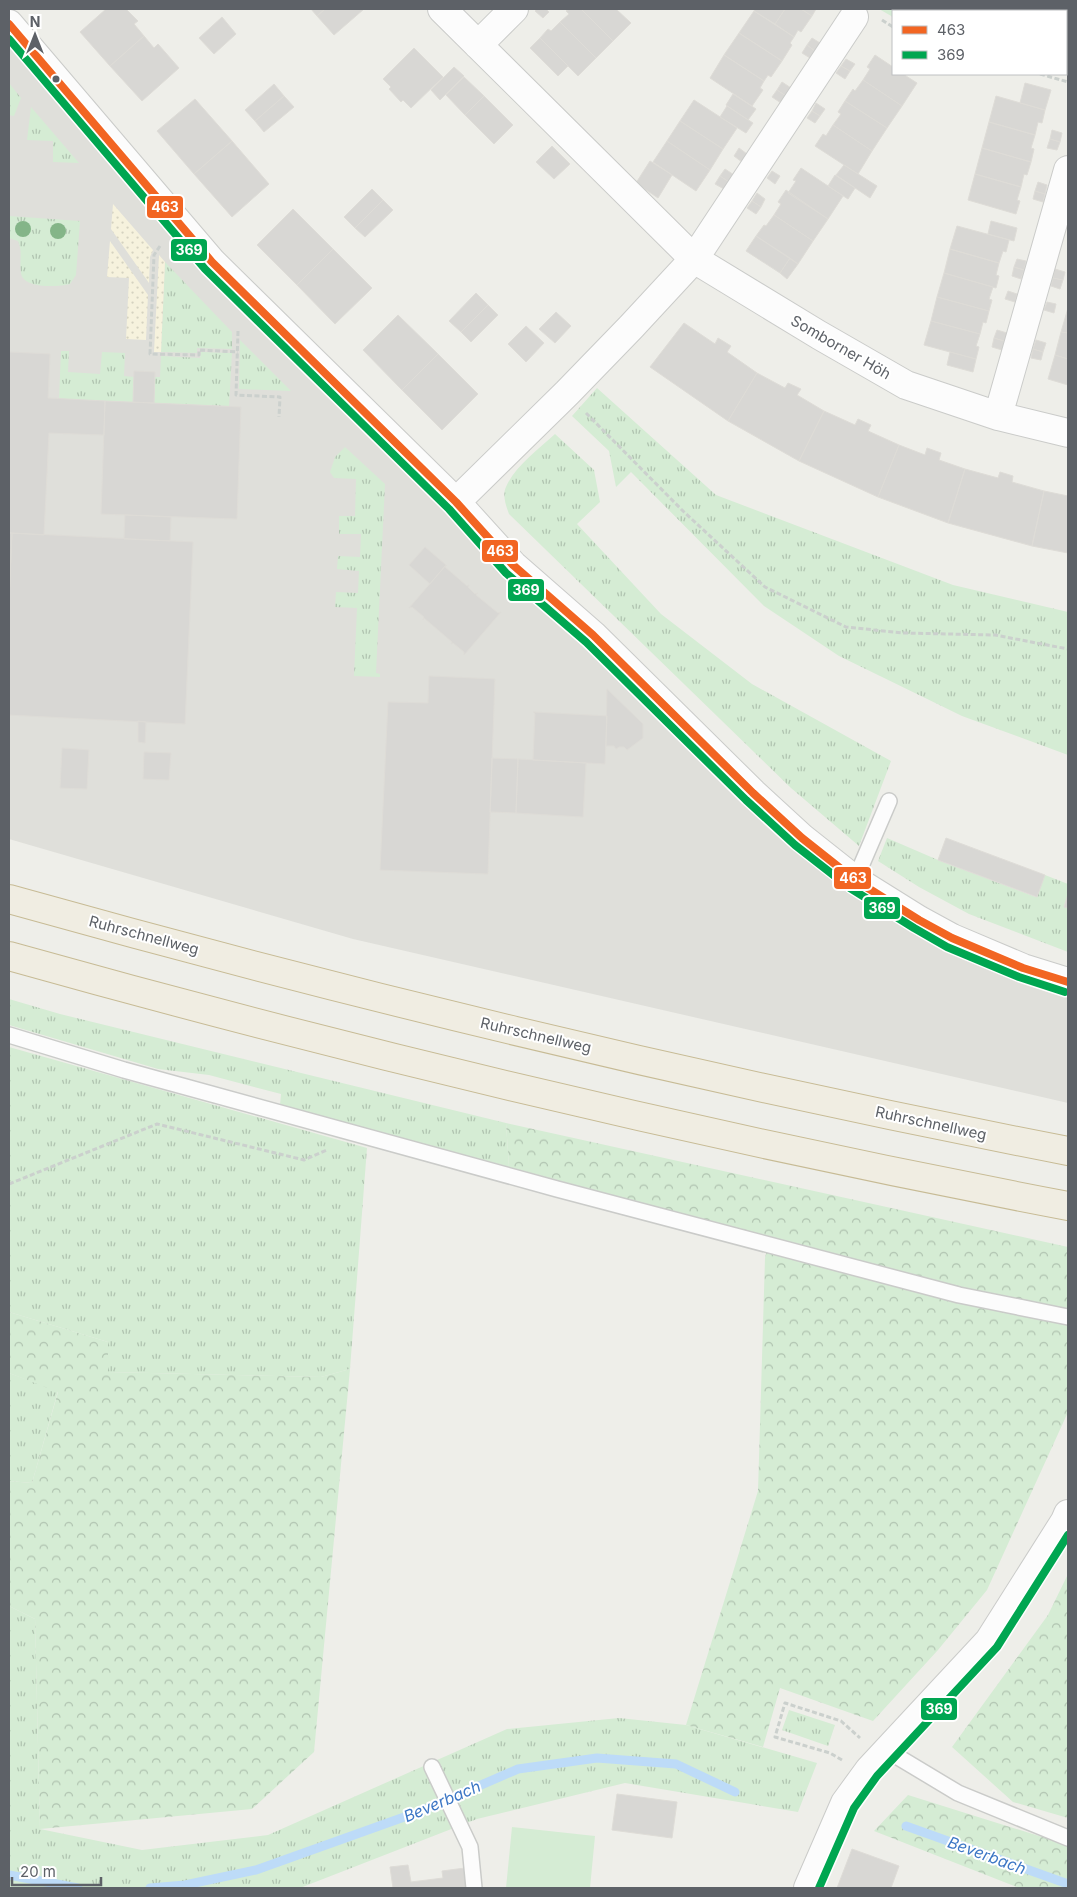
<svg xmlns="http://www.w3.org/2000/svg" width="1077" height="1897" viewBox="0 0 1077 1897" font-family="Inter,sans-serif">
  <defs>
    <pattern id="grass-tufts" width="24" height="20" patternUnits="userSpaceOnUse" patternTransform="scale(1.25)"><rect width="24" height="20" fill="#d5ecd4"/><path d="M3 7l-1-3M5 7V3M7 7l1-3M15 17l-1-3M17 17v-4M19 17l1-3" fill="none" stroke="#b0c3b0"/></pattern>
    <pattern id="forest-crowns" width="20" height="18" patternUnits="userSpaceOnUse" patternTransform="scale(1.25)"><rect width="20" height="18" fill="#d5ecd4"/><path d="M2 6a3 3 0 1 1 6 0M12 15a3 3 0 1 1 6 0" fill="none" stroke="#b0c3b0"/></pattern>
    <pattern id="sand-dots" width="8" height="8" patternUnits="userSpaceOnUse" patternTransform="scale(1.25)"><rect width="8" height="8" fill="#f6f2dd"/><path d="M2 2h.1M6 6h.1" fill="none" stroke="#d5d2c0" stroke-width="1.8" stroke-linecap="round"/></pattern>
  </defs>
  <rect width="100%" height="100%" fill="#eeeee9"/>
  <!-- industrial -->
  <path fill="#dfdfda" d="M9,25L212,262L828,860L1068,982V1103L353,939L9,839Z"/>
  <!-- grass -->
  <path fill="url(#grass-tufts)" d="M879,9H1068V75L1065,74L1066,11H893V17Z
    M9,83L21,98L14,116L9,115Z
    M31,107L79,163L53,162V141L27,140Z
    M9,216L80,221L76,275L70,284C57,287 23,289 21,273C19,261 23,252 18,241L9,238Z
    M165,262L232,332V349L197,348V353L161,352Z
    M240,340L291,391L239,389Z
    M61,351H69L68,372L100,374L102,352L125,353L124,376L134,377L133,402L59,399Z
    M201,352L232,353L229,406L154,403L155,377H160L161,356L200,358Z
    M597,388L716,495L953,585L1068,612V755L962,716L839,656L764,606L631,472L616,487L609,451L572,416Z
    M555,434L594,470L600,502L577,524L661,614L752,684L891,761L859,846L791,788L509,514C506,506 502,495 506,487C515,466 539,449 555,434Z
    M345,447L385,484L376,673L380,674V677L354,676L357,608L335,607L336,592L358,593L359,571L337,569L338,556L360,557L361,534H339V516H355L356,479L334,478L330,472L335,457Z
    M887,838L938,860L1036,897L1045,875L1068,884V894L1064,906L1068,908V952L969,914L919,887L878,861Z
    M9,999L60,1014L506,1123L509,1167L280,1105L281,1094L209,1075L158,1069L9,1025Z
    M9,1047L367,1148L350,1369L321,1377L107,1372L108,1342L9,1312Z
    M9,1373L58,1391L32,1483L9,1481Z
    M9,1606L35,1619L40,1829L142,1850L268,1835L507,1729L619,1718L686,1725L817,1763L798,1812L625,1783L477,1819L300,1888H9Z
    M789,1710L835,1725L828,1746L782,1730Z"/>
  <!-- forest -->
  <path fill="url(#forest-crowns)" d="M506,1123L1068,1247V1412L987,1590L938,1650L873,1721L780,1688L763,1747L686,1725L758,1491L765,1258L770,1238L509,1167Z
    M9,1312L108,1342V1372L321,1377L350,1369L314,1752L252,1809L40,1829L35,1619L9,1606V1481L32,1483L58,1392L9,1373Z
    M1068,1574V1818L1013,1802L952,1747L1048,1615Z
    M908,1795L1068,1845V1888H1019L874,1831Z"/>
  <!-- sand -->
  <path fill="url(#sand-dots)" d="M113,204L153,250L150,257L149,283L111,229Z
    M110,241L148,295L146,340L126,339L129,278L107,277Z
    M159,255L165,262L161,352H154Z"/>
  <!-- garden -->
  <path fill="#d5ecd4" d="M512,1827L595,1836L590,1888H506Z"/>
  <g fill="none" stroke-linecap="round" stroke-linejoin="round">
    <!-- stream -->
    <path stroke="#bddbf8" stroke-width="9" d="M906,1826L1068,1884
      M9,1875L78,1888
      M150,1888L185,1885L256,1870L421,1811L518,1769L597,1758L676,1764L735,1792"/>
  </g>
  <!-- building -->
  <path fill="#d8d7d4" stroke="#dedcd7" d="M106,9H126L138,21L134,24L144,36L110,66L80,32Z
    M311,9H325L317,16Z
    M325,9H364L334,35L317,16Z
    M537,9H546L549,12L543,18L535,11Z
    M569,9H581L613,41L596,58L560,22L569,14L566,11Z
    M581,9H616L631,23L613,41Z
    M755,9H785L775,24L754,11Z
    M785,9H801L812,16L801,32L798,30L794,37L775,24Z
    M801,9H816L812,16Z
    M754,11L794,37L790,43L792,45L782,61L739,33Z
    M222,17L236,34L214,54L199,38Z
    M560,22L596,58L578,76L540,38L548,29L551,31Z
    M739,33L782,61L771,77L768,75L764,81L724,55Z
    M144,36L154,48L158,44L179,68L142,101L110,66Z
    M540,38L568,66L558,76L530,48Z
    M812,38L820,43L815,51L807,45Z
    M807,45L815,51L810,58L802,53Z
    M414,48L443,77L411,108L403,100L401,102L389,89L391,87L383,79Z
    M724,55L764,81L760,88L763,90L752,106L710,78Z
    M875,55L893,67V74H903L917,83L902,106L863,80L870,69L867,67Z
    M846,59L855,64L850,71L841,66Z
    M841,66L850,71L845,79L836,73Z
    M454,67L464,76L440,100L431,90Z
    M464,77L484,96L465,115L446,95Z
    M863,80L902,106L887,128L845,101L853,89L855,91Z
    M782,82L791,88L786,96L777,90Z
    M1025,83L1051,90L1045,110L1020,103Z
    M274,84L284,96L255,121L245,110Z
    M777,90L786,96L781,103L772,97Z
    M733,94L756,109L748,120L726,105Z
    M284,96L294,107L264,132L255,121Z
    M484,96L513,125L494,144L465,115Z
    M996,96L1045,110L1042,123L1038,122L1035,135L989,122Z
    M195,99L232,141L194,174L157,131Z
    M694,100L737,128L723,149L680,121Z
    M845,101L887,128L872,151L833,125L841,114L838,112Z
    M816,103L825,109L820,116L812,111Z
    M727,106L753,123L746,133L720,117Z
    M812,111L820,116L815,123L807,118Z
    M680,121L723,149L710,170L667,141Z
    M989,122L1035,135L1031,148L1034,149L1031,162L982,148Z
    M833,125L872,151L858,174L815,146L823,134L826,136Z
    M1052,130L1062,133L1060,142L1050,139Z
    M1050,139L1060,142L1057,150L1047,148Z
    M232,141L269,184L232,217L194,174Z
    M667,141L710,170L696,191L653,162Z
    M552,146L570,164L554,179L536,162Z
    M739,148L747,154L742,162L734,156Z
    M982,148L1031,162L1027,175L1024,174L1021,187L975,174Z
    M650,161L672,175L658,198L636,183Z
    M844,165L877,186L870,198L836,175Z
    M801,168L843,196L828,219L788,193L796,181L793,180Z
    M725,169L734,175L729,182L720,176Z
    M772,171L780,176L775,184L767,178Z
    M975,174L1021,187L1017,200L1020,201L1016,214L968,200Z
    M835,175L855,188L848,199L828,186Z
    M720,176L729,182L724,189L715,184Z
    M1038,182L1047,185L1045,194L1035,191Z
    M372,189L383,200L355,228L344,217Z
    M786,190L828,219L813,241L774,215L781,204L778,202Z
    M1035,191L1045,194L1043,202L1033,199Z
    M757,193L765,199L761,207L752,201Z
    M383,200L393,210L365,237L355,228Z
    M752,201L761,207L756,214L747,208Z
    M293,209L333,249L297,285L257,245Z
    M774,215L813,241L798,264L756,236L764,225L766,226Z
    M991,221L1017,228L1014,241L988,234Z
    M957,226L1009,240L1006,252L1003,251L999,263L950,249Z
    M756,236L790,258L780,273L746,251Z
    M333,249L372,288L335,324L297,285Z
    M950,249L999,263L996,275L999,276L996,288L944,273Z
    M790,258L798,264L787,279L780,273Z
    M1017,259L1026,261L1024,270L1014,267Z
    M1014,267L1024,270L1021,279L1012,276Z
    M1055,269L1065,272L1063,280L1053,278Z
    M944,273L993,287L989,299L992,300L989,311L937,297Z
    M1053,278L1063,280L1060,289L1051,286Z
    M1008,291L1017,294L1015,302L1005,299Z
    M476,293L488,305L461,332L449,321Z
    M937,297L989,311L986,323L983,322L980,334L931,321Z
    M1047,302L1056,304L1054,313L1044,310Z
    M488,305L498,315L471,342L461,332Z
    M1068,308V333L1061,332Z
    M556,312L571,326L555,343L539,329Z
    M398,315L438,354L402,390L363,350Z
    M931,321L980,334L976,346L979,347L976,359L924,345Z
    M684,323L715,344L718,338L731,346L727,352L757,373L728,421L650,367Z
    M526,326L544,343L526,362L508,344Z
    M997,330L1007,333L1004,341L994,338Z
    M1061,332L1068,333V359L1055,355Z
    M994,338L1004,341L1002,350L992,347Z
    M1036,340L1046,343L1043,352L1033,349Z
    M1033,349L1043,352L1041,360L1031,358Z
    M9,352L50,354L48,398L105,401L104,435L49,433L44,535L9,533Z
    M950,352L976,359L973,372L947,365Z
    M438,354L478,394L442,430L402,390Z
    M1055,355L1068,359V385L1048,379Z
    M134,371L155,372L154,403L133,402Z
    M757,373L785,388L788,383L801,389L797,395L824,411L799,461L728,421Z
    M105,401L241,407L237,519L101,514Z
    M824,411L855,425L858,419L871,425L868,431L899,445L878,497L799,461Z
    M899,445L925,455L927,448L941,453L939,460L965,469L948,523L878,497Z
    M965,469L998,478L1000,472L1013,476L1012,482L1044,491L1032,546L948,523Z
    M1044,491L1068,496V553L1032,546Z
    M125,515L171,517L170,541L124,539Z
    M9,533H12L9,603Z
    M12,533L193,542L185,724L9,715V603Z
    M425,547L446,565L430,584L409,565Z
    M446,565L445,567L467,586L469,585L468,587L475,594L478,593L476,595L498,613L501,612L464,655V652L453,643L451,644L452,642L424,618L423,620L424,617L412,607L409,608Z
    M429,676L495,679L488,874L380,870L388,702L428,703Z
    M607,689L643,724V738L627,750L624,747H619L616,749L614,746H606Z
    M533,712L607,716L605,764L533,760L535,714Z
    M138,721L146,722L145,743L138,742Z
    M62,748L89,750L87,789L60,788Z
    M144,752L171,753L169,780L143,779Z
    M492,758L518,759L516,813L490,812Z
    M518,759L586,763L583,817L516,813Z
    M946,838L1045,875L1037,897L938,860Z
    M1068,894V908L1064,907Z
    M617,1794L677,1802L672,1838L612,1830Z
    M852,1849L899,1866L891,1888H837Z
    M408,1865L411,1882L443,1878L442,1871L465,1868L468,1888H393L390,1867Z"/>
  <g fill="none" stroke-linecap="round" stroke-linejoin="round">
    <!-- service casing -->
    <g stroke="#cacbc9" stroke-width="18">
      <path id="service" d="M855,880L889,801
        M9,1035L124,1070L557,1189L959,1295L1068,1317
        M888,1751L958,1793L1068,1838
        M432,1767L470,1847L474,1888"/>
    </g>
    <!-- minor casing -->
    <g stroke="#cacbc9" stroke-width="30">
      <path id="minor" d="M442,9L694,259L819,335L906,385L998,416L1068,433
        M9,24L212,262L456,502L513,565L593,635L753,793L802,838L855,880L919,920L952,938L1023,968L1068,982
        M478,45L514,9
        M998,416L1068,170
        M456,502L567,393L631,327L694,259L854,17
        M808,1888L845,1803L869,1770L989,1641L1065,1521L1068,1514"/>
    </g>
    <!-- motorway casing -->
    <g stroke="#c7bb95" stroke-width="30">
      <path id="motorway" d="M9,899C358,997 712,1082 1068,1151
        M9,956C358,1054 712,1138 1068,1206"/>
    </g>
    <!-- path -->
    <path stroke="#cbd0cd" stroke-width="3" stroke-dasharray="5 2.5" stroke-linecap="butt" d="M882,20L893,27
      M1040,74L1068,82
      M160,246L154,255L150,354L199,355V350L238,352
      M238,331L236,395L280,397L279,417
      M586,413L683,511L765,587L846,627L903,633L995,635L1068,649
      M9,1184L157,1124L304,1160L327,1150
      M842,1760L830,1753L775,1737L785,1703L841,1721L860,1738"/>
    <!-- service -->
    <use href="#service" stroke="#fcfcfc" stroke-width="15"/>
    <!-- minor -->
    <use href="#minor" stroke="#fcfcfc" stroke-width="28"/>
    <!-- motorway -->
    <use href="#motorway" stroke="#f0ede2" stroke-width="28"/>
    <!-- bus-1 casing -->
    <g stroke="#fff" stroke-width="11">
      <path id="bus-1" d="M9,24L212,262L456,502L513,565L593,635L753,793L802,838L855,880L919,920L952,938L1023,968L1068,982"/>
    </g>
    <!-- bus-2 casing -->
    <g stroke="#fff" stroke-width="11">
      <path id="bus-2" d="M9,39L205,269L449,509L506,573L586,642L746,800L795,845L850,888L914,928L947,947L1019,977L1065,992
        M819,1888L854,1808L877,1776L997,1647L1068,1535"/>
    </g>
    <!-- bus-1 -->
    <use href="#bus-1" stroke="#f26522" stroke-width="8"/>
    <!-- bus-2 -->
    <use href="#bus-2" stroke="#00a651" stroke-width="8"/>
  </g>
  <!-- trees -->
  <g fill="#84b588">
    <circle cx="23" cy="229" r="8"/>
    <circle cx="58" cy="231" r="8"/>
  </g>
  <!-- markers -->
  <circle fill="#5d6167" stroke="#fff" stroke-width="2" cx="56" cy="79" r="4.5"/>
  <g text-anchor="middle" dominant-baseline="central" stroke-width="4" stroke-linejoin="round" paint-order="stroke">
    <!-- street labels -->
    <g font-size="15" fill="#5d6167" stroke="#fff">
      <text transform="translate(841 347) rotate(30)">Somborner Höh</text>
      <text transform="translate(144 935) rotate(15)">Ruhrschnellweg</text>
      <text transform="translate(536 1035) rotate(13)">Ruhrschnellweg</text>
      <text transform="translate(931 1123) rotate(12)">Ruhrschnellweg</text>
    </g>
    <!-- water labels -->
    <g font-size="16" font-style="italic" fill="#3d77c5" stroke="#fff">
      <text transform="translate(442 1801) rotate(-23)">Beverbach</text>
      <text transform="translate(987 1855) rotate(20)">Beverbach</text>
    </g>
  </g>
  <g stroke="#fff" stroke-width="2">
    <rect x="146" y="195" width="38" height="24" rx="5" fill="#f26522"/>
    <rect x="170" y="238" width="38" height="24" rx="5" fill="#00a651"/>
    <rect x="481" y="539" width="38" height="24" rx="5" fill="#f26522"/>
    <rect x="507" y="578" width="38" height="24" rx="5" fill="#00a651"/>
    <rect x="833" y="866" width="39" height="24" rx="5" fill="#f26522"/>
    <rect x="863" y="896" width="38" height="24" rx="5" fill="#00a651"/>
    <rect x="920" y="1697" width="38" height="24" rx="5" fill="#00a651"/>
  </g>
  <g font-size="14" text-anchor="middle" font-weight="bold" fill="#fff">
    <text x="165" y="212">463</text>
    <text x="189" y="255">369</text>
    <text x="500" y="556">463</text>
    <text x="526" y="595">369</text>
    <text x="853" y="883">463</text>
    <text x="882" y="913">369</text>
    <text x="939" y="1714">369</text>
  </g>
  <!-- border -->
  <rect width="1077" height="1897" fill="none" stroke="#5d6167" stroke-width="20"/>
  <!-- legend -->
  <rect x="892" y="10" width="175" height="65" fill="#ffffff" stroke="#bec0c2"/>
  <rect x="902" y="26" width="25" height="8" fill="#f26522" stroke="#bec0c2"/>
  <text x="937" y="35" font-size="15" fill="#5d6167">463</text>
  <rect x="902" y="51" width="25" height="8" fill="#00a651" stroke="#bec0c2"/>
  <text x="937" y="60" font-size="15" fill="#5d6167">369</text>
  <!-- north arrow -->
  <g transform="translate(35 35)" stroke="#ffffff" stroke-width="4" paint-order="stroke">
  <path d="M0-4L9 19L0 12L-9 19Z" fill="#5d6167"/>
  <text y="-8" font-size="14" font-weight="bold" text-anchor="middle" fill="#5d6167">N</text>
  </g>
  <!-- scale -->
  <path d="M12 1877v8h89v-8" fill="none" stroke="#5d6167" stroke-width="2.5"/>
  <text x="20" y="1877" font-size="15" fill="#5d6167" stroke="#ffffff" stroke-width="4" paint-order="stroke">20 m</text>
</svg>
